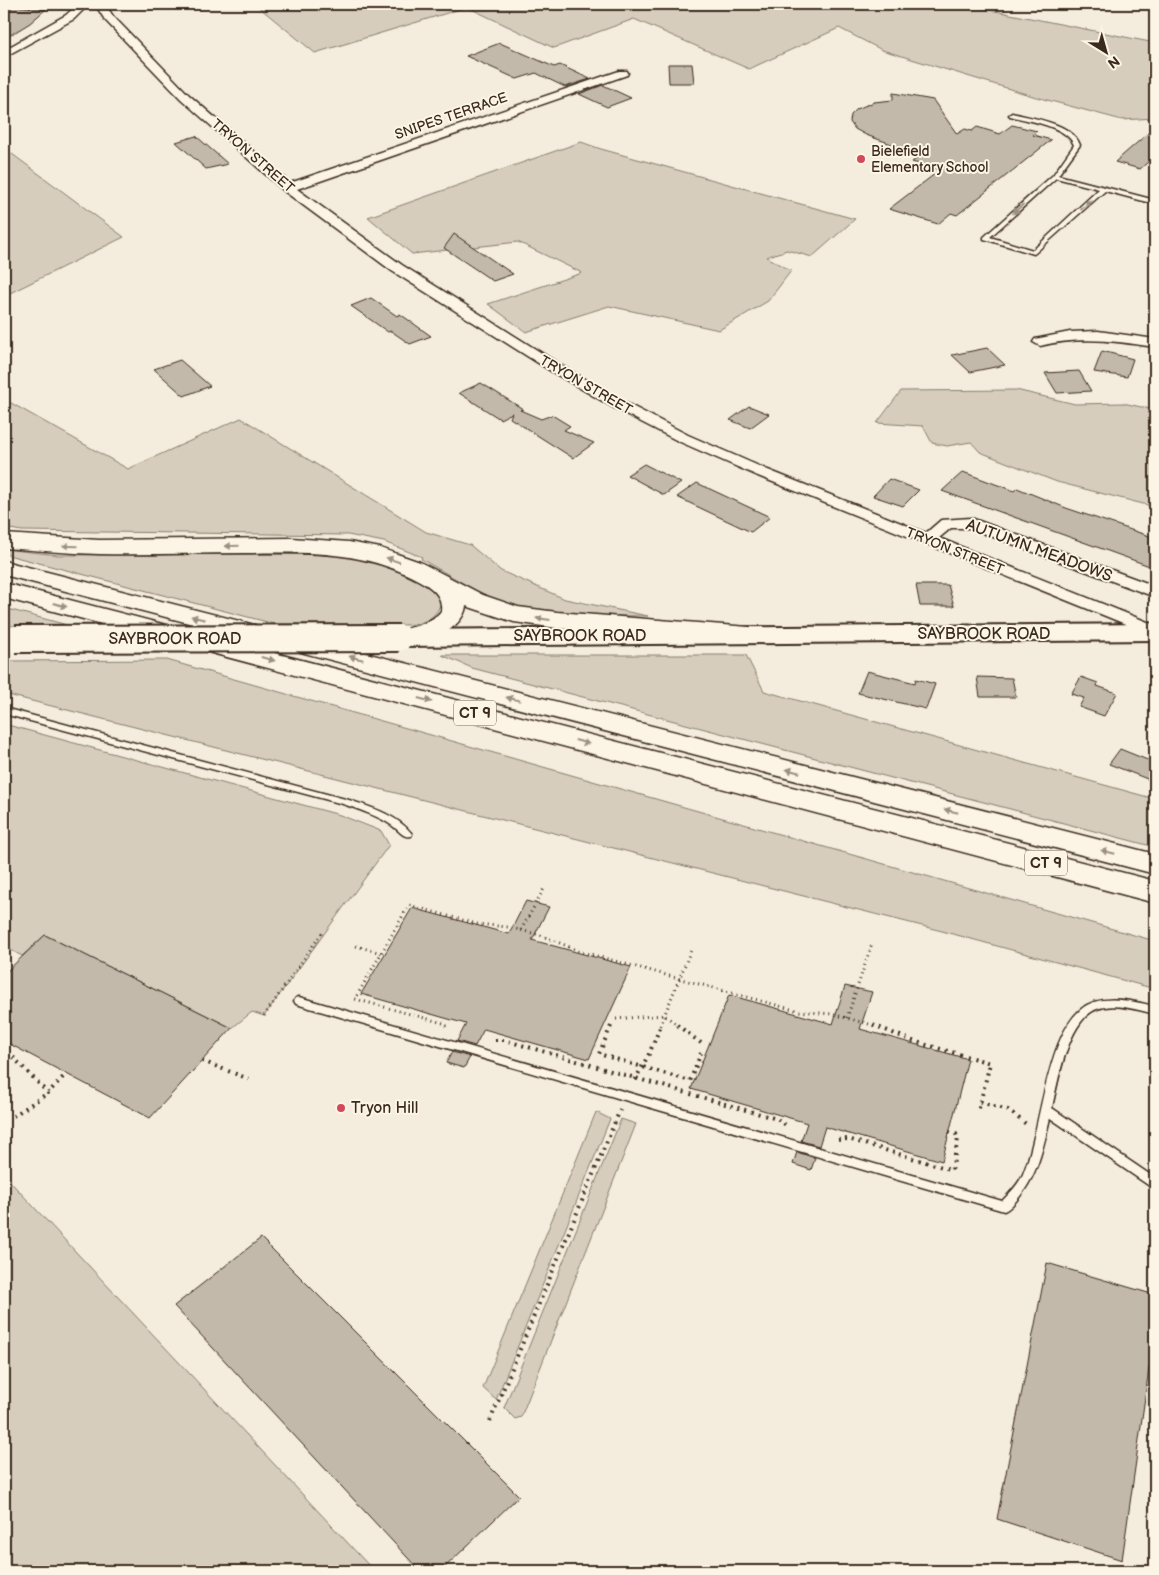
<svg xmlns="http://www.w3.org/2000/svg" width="1159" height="1575" viewBox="0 0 1159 1575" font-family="'Balsamiq Sans',sans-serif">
  <rect width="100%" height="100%" fill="#f4eddd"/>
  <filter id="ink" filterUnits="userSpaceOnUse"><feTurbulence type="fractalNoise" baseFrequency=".02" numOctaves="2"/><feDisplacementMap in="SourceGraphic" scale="10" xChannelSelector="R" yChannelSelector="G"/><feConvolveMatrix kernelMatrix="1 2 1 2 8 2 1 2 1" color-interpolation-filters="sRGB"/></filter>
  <g filter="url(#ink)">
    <!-- green -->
    <path fill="#d6cdbd" stroke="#887c6e" d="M255,4H979L980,8L1155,43V118L1122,120L1036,97L882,50L839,28L749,69L634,19L554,48L467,7L315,53Z
      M581,142L601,149L855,219L812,257L787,250L766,257L791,271L768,301L719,330L609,306L526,332L488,304L582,273L518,242L412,254L368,217Z
      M4,148L124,237L4,296Z
      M1016,390L1075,404L1123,403L1155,410V507L1057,482L980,452L971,442L947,446L932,443L923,426L877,423L901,391Z
      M4,399L128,469L241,418L426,532L470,545L501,571L565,599L648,616C603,615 553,620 510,605C478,594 450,575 421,559L422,557L384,542L348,535L22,531L4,528Z
      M4,549L58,555L310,554C324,555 339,554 353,557C375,562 433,580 441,602C437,617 426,622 412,625L275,624L4,554Z
      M4,608L71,626H4Z
      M442,655H746L764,691L1155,799V847L472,668Z
      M167,660L1155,941V989L942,931L4,694V661Z
      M4,724L340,815L381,831L389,845L264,1016L252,1012L232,1028L45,935L22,956L9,949L4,941Z
      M596,1112L610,1119L496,1400L483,1388Z
      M621,1119L636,1124L521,1417L515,1419L504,1408Z
      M4,1175L374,1571H4Z"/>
    <!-- building -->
    <path fill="#c3b9aa" stroke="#3b2a1e" d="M14,6L46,9L30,23L4,39V14Z
      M500,43L554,67L560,65L590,79L565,87L536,73L517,79L466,56Z
      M668,64H692L694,83H669Z
      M603,85L631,98L607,107L579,94Z
      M893,93L933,100L957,134L965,129L972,131L977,127L1000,134L1012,125L1037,131L1033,135L1051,140L957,215L951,213L938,224L889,209L940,170L912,162L920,156L914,155L917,153L866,135L855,129L850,122L851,115L857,109L874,102L893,100Z
      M1155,127V156L1140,169L1115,162Z
      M196,136L228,164L206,169L176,142Z
      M454,234L513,274L493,281L444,248Z
      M371,298L397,316L400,314L431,336L410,344L391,331L388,332L351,306Z
      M987,348L1005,365L970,372L952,355Z
      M1102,351L1133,359L1127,377L1094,372Z
      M180,360L210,386L184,396L154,369Z
      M1079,371L1091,391L1057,393L1045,373Z
      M481,383L523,409L520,410L541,419L552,415L570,426L564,430L594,443L573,458L510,418L512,413L500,419L459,393Z
      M749,406L769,414L750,428L730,420Z
      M644,464L681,483L664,495L627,475Z
      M963,472L1014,491L1017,488L1066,508L1155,538V568L942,491Z
      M889,479L919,490L903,506L873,496Z
      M697,483L770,517L751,532L677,497Z
      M916,585H948L954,606H920Z
      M867,671L915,683L916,679L935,684L926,709L858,693Z
      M977,677L1012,678L1016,697H980Z
      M1081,677L1098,683L1097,686L1117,693L1104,716L1079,707L1084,698L1071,694Z
      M1120,749L1155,763V782L1109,764Z
      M526,901L549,907L532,940L631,967L589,1059L484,1029L475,1046L457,1041L466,1024L361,994L412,908L509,934Z
      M45,935L232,1028L150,1118L4,1041V974Z
      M845,986L872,992L860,1029L968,1059L942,1161L825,1127L819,1146L801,1141L807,1123L691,1089L729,995L833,1024Z
      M452,1052L470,1057L464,1068L446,1063Z
      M797,1152L815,1158L811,1170L793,1164Z
      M261,1238L519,1496L441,1571H420L174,1306Z
      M1047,1263L1155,1295V1326L1122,1560L997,1519Z"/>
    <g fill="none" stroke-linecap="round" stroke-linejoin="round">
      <!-- service casing -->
      <g stroke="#3b2a1e" stroke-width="3">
        <path id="service" d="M1012,113C1032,118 1072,123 1080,145L1058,175L1155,200V204L1105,191L1034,254L984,239V237L1053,175L1074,145C1067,126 1028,121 1010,116L1009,115ZM1056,178L1099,189L1033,250L990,237Z
          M4,708L349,800C370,807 398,815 412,834L411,836C404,838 400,832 394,827C379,816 360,810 343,804L4,714Z
          M299,997L1002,1201C1010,1193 1019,1184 1023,1174C1042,1132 1046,1017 1094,1002C1114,996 1135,1002 1155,1006V1014C1137,1010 1115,1002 1097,1009C1068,1020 1058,1081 1052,1108L1155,1178V1189L1151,1187L1050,1118C1043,1148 1037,1178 1016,1201C1012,1205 1009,1209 1004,1211L296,1004L294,1001L296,998Z"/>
      </g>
      <!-- minor casing -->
      <g stroke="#3b2a1e" stroke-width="3">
        <path id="minor" d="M78,4H89L74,19L4,57V50L66,15Z
          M95,4H105L113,16L189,95L290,183L619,71H627L628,73L627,75L297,189L402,265L564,367L626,403L688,435L768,470L926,533L941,520L971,518L1155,586V597L969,528H951L939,538L1155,625V636L758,476L678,441L616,409L554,373L392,271L284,191L181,99L105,20Z
          M1098,331L1155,339V347C1115,341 1080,336 1040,346L1033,342L1035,339L1070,332Z"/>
      </g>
      <!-- secondary casing -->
      <g stroke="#3b2a1e" stroke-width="4">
        <path id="secondary" d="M1155,624V640L400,646L392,643L388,638L392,633L400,630Z"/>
      </g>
      <!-- motorway casing -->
      <g stroke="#3b2a1e" stroke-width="3">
        <path id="motorway" d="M4,534L99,540L291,538L349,542L380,548L420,562L483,595L518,607L557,612L749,627L758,629L762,635L758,641L749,643L557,628L514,622L466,606C463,633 413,650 390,644L386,638L390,632C407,628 429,626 441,611C443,595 431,587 418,580C363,550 305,552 244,553C196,553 147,555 99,554C67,553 36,550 4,548Z
          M4,561L1155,854V874L4,575Z
          M4,583L1155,881V903L4,598Z"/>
      </g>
      <!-- path-far1 -->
      <path stroke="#3b2a1e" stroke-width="3" stroke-dasharray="1 4" stroke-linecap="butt" d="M521,930L545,887
        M356,946L385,954
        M264,1016L324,930
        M847,1018L872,943
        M616,1019L664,1015L679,1026
        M447,1026L443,1023L355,999L409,905L477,924L508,927L540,935L582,952L798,1011L832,1014L876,1026
        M660,1026L691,950"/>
      <!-- path -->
      <path stroke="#3b2a1e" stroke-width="4" stroke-dasharray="2 5" stroke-linecap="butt" d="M677,1025L701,1043
        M873,1025L913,1041L990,1063L978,1112
        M611,1026L599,1054L690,1081L701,1053
        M495,1040H504L777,1119L786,1125
        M13,1057L48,1093L66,1074
        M202,1061L249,1079
        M635,1080L649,1054L661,1025
        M980,1102L1008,1110L1026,1124
        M13,1116L48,1093
        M838,1140L848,1139L952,1170L958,1139L956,1134L949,1132
        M490,1421L620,1110"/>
      <!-- service -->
      <use href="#service" fill="#fcf5e5" fill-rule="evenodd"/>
      <!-- minor -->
      <use href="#minor" fill="#fcf5e5" fill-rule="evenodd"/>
      <!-- secondary -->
      <use href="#secondary" fill="#fcf5e5" fill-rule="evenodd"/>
      <!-- motorway -->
      <use href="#motorway" fill="#fcf5e5" fill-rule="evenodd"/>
      <!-- secondary-bridge casing -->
      <g stroke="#3b2a1e" stroke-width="30" stroke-linecap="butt">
        <path id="secondary-bridge" d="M15,639L399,638"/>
      </g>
      <!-- secondary-bridge -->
      <use href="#secondary-bridge" stroke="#fcf5e5" stroke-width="26"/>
    </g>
    <!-- one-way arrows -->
    <defs><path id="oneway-solid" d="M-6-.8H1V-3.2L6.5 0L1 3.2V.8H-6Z" transform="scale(1.25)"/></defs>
    <g fill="#9c9082">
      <use href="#oneway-solid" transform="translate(1086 205) rotate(-42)"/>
      <use href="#oneway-solid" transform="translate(1018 209) rotate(138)"/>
      <use href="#oneway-solid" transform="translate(70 546) rotate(-178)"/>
      <use href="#oneway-solid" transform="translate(232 546) rotate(179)"/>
      <use href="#oneway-solid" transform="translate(393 560) rotate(-161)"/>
      <use href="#oneway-solid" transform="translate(60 605) rotate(15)"/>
      <use href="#oneway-solid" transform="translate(198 618) rotate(-166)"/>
      <use href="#oneway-solid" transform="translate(543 619) rotate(-173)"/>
      <use href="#oneway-solid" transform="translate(356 658) rotate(-166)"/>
      <use href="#oneway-solid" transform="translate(268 659) rotate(15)"/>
      <use href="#oneway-solid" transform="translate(513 699) rotate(-166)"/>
      <use href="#oneway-solid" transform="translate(425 700) rotate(15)"/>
      <use href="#oneway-solid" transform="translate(582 742) rotate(15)"/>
      <use href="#oneway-solid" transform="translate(793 771) rotate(-166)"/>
      <use href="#oneway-solid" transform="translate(951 811) rotate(-166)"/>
      <use href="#oneway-solid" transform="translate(1108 852) rotate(-166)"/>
    </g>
  </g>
  <!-- markers -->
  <g fill="#d1495b" stroke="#fcf5e5" stroke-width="2">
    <circle cx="861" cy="159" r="5"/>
    <circle cx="341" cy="1108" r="5"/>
  </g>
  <g text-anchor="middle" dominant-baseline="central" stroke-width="4" stroke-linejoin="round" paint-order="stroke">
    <!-- far-street labels -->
    <g font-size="14" fill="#3b2a1e" stroke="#fcf5e5">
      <text transform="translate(451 116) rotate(-19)">SNIPES TERRACE</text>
      <text transform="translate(253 156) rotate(41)">TRYON STREET</text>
      <text transform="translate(586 385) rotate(30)">TRYON STREET</text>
      <text transform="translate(955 551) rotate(22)">TRYON STREET</text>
    </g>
    <!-- far-poi labels -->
    <g font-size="14" fill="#3b2a1e" stroke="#fcf5e5" text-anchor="start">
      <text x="871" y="151">Bielefield<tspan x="871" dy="16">Elementary School</tspan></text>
    </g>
    <!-- shield labels -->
    <g fill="#fcf5e5" stroke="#75675a" stroke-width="1">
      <rect x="454" y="700.5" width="42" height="25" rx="4"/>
      <rect x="1025" y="850.5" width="42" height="25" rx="4"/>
    </g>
    <g font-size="15" font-weight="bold" fill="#3b2a1e">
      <text x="475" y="713">CT 9</text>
      <text x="1046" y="863">CT 9</text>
    </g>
    <!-- street labels -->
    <g font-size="16" fill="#3b2a1e" stroke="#fcf5e5">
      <text transform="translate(1039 551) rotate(20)">AUTUMN MEADOWS</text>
      <text x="984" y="634">SAYBROOK ROAD</text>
      <text x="580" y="636">SAYBROOK ROAD</text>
      <text x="175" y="639">SAYBROOK ROAD</text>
    </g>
    <!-- poi labels -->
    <g font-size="16" fill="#3b2a1e" stroke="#fcf5e5" text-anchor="start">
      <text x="351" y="1108">Tryon Hill</text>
    </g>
  </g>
  <!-- margin -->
  <rect width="1159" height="1575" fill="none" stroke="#fcf5e5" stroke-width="20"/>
  <rect x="10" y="10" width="1139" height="1555" fill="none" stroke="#3b2a1e" stroke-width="2" filter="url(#ink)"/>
  <!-- north arrow -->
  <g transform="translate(1106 52) rotate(143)" stroke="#fcf5e5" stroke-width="4" paint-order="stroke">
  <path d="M0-4L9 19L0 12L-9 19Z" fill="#3b2a1e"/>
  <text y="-8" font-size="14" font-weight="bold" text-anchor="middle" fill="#3b2a1e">N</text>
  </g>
</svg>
